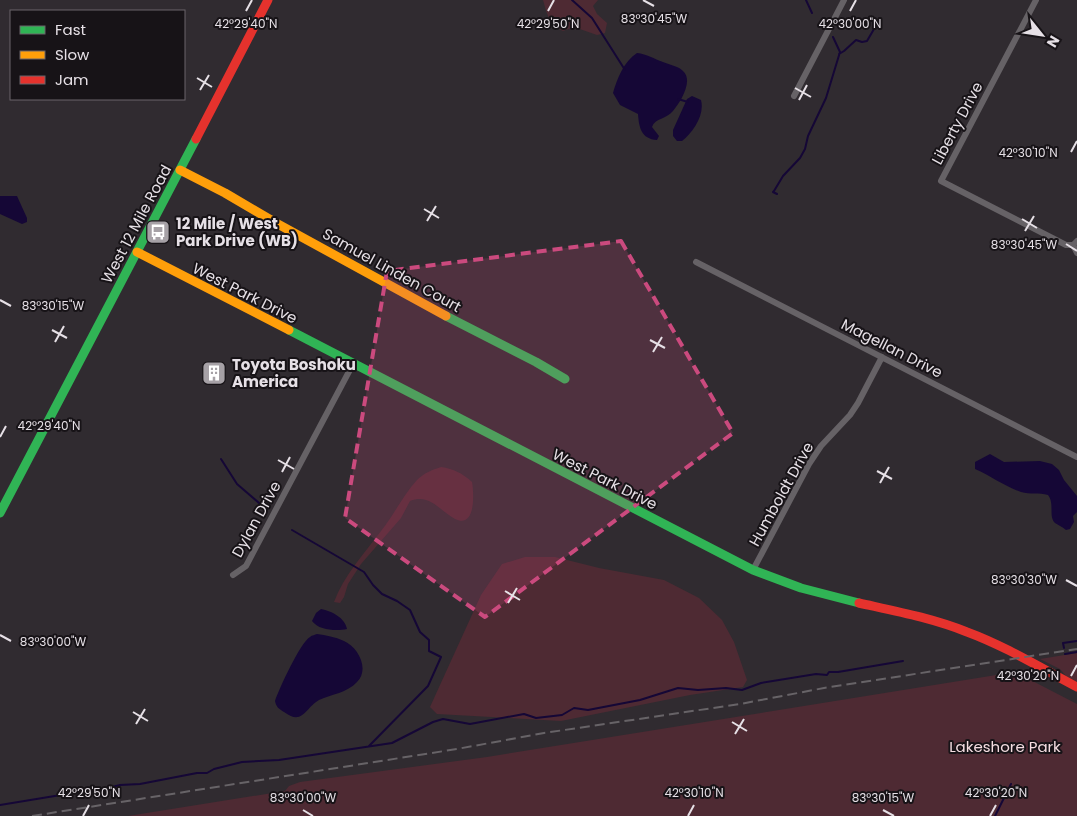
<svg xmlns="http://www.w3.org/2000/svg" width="1077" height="816" viewBox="0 0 1077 816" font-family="Poppins,sans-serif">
  <rect width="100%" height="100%" fill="#302b30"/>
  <!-- green -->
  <path fill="#4e2a33" d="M543,0H598L593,6L597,14L607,23L605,33L597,35L574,27L563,31C549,24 547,14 543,0Z
    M441,467C454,469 462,473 472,482C474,493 476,529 455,519C440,511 430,493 410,501L401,518L361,564L348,584L344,597L340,603L334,602C344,575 364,554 381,531C394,515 403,495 417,480C424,473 432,470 441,467Z
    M525,557H555L599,568L664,580L699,598L722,620L734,642L747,680L743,687L690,695L561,721L437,714L430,707L481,595L502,564Z
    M1077,653V682L1066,676L1060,669L1040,659Z
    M1015,672L1077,704V816H128L285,791L289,786L300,782L487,757Z"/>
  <!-- water -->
  <path fill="#150736" d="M637,53C647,54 654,59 663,62C670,65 679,66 684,72C693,82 680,103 673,111C667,119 655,118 652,127L659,136L657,140C641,139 639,127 638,114L620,105L613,93C617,79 624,61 637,53Z
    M692,96L701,100C705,115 693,132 682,141H677L673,136V130L687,99Z
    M0,196H17L27,218V222L22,224L0,214Z
    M990,454L1004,462L1040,461L1052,464L1059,470L1064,480L1077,496V512L1073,516L1074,522L1070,529L1066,530C1063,527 1058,525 1055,523C1048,516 1055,504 1048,495C1039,492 1030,495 1021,492C1004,486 991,476 975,469V462Z
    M321,609C332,611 345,618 347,629C338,631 319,631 312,621L316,613Z
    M317,634C326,635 335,637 344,641C358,647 370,669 357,682C347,693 332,694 319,700C305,708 303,726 284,712C279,709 276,707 275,701C279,689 300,643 310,637C312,635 315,635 317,634Z"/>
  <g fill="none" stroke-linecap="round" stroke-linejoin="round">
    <!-- stream -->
    <path stroke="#150736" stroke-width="2" d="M572,0L592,18L625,70
      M806,0L812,13
      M839,54L844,51L856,40L862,42L867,41L874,29
      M678,99L688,102
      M777,194L773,192L774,191L783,176L800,158L805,149L808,136L826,98L840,52L833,37
      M221,459L237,484L266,509
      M292,530L364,572L373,585L382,594L397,601L410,610L420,632L429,640V651L441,657L428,686L369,746
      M1064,648L1063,643L1077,641
      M1065,654L1077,652
      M0,805L85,791H96L120,785L140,784L197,773H207L214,769L242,762L279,760L392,743L433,722L443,719L470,724L524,714L536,718L562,715L574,708L588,710L640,700L678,688L698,690L726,688L742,690L761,683L816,674L827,675L829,672H838L903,661
      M995,816L1011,784"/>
    <!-- street -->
    <path stroke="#666266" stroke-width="6" d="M1036,0L941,181L1066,245H1073L1077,241
      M794,96L844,0
      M1073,245L1077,253
      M696,262L1077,457
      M753,570L809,464L821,446L850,415L858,403L882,357
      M233,575L246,566L353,364"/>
    <!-- fast -->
    <path stroke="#30b455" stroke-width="9" d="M446,316L536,362L565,379
      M289,330L753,570L801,588L859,603
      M0,513L196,139"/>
    <!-- slow -->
    <path stroke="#ff9f0a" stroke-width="9" d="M180,170L225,193L276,223L446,316
      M137,252L289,330"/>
    <!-- jam -->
    <path stroke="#e5322d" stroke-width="9" d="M196,139L268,0
      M859,603C895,611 932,618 967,632C1005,646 1041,668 1077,687"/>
    <!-- rail -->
    <path stroke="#676367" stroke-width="2" stroke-dasharray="10 5" stroke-linecap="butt" d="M32,816L457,749L544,733L740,704L824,688L1077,649"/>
  </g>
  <!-- marked area -->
  <path fill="#cb4a7e" fill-opacity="0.2" stroke="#cb4a7e" stroke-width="4" stroke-dasharray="10 6" stroke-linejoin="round" d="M621,241L733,433L485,617L345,518L387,271Z"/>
  <!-- ticks -->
  <path fill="none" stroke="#e6e0e6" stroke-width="2" d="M643,0L654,6M246,11L252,0M548,11L554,0M850,11L856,0M197,78L212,87M795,88L811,97M200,90L209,75M799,100L807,85M1071,152L1077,141M424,209L439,218M1022,219L1037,228M427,221L436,206M1025,231L1034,216M1066,244L1077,251M0,300L11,306M52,330L67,338M650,340L665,348M55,342L64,326M653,352L662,337M0,437L6,426M278,460L294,469M877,471L892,479M282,472L290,457M880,483L889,467M1066,580L1077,586M505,591L520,600M508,603L517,588M0,635L11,641M1071,676L1077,665M133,712L148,721M732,722L747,731M136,724L145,709M735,734L744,719M303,810L313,816M883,810L894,816M83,816L89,805M688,816L694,805M990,816L996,805"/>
  <!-- icons -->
  <defs>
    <g id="bus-square" transform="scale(1.25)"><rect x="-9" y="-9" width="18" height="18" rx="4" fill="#a6a1a6" stroke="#171317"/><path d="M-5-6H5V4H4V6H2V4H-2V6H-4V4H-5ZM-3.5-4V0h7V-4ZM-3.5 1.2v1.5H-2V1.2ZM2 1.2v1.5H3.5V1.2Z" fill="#fff"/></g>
    <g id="building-square" transform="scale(1.25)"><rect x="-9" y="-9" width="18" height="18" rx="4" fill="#a6a1a6" stroke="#171317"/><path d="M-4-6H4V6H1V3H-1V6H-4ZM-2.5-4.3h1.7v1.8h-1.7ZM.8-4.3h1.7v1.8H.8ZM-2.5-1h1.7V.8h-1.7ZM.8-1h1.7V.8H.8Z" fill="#fff"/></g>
  </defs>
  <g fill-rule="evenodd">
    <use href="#bus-square" x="158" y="232"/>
    <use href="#building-square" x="214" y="373"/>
  </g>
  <g text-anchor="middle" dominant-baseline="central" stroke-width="4" stroke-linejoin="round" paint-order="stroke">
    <!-- street labels -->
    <g font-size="15" fill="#e6e0e6" stroke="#171317">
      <text transform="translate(957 123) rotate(-62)">Liberty Drive</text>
      <text transform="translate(136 224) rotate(-62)">West 12 Mile Road</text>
      <text transform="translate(392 270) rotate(29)">Samuel Linden Court</text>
      <text transform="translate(245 293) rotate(27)">West Park Drive</text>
      <text transform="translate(892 348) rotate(27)">Magellan Drive</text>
      <text transform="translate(605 479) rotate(27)">West Park Drive</text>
      <text transform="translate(781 494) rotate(-61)">Humboldt Drive</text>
      <text transform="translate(256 519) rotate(-61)">Dylan Drive</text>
    </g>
    <!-- poi labels -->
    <g font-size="15" font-weight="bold" fill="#e6e0e6" stroke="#171317" text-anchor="start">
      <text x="176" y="223">12 Mile / West<tspan x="176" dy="17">Park Drive (WB)</tspan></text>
      <text x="232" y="364">Toyota Boshoku<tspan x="232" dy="17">America</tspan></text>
    </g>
    <!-- park labels -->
    <g font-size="15" fill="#f4dde1" stroke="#171317">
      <text x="1005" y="746">Lakeshore Park</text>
    </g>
  </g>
  <g font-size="12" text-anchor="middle" fill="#e6e0e6" stroke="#171317" stroke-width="4" stroke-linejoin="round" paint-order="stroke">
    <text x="654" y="23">83°30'45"W</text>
    <text x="246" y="28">42°29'40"N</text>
    <text x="548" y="28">42°29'50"N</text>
    <text x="850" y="28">42°30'00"N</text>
    <text x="1028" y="157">42°30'10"N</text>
    <text x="1024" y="249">83°30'45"W</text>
    <text x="53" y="310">83°30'15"W</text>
    <text x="49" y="430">42°29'40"N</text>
    <text x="1024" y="584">83°30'30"W</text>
    <text x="53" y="646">83°30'00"W</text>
    <text x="1028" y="680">42°30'20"N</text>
    <text x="89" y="797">42°29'50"N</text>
    <text x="694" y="797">42°30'10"N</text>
    <text x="996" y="797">42°30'20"N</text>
    <text x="303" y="802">83°30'00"W</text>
    <text x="883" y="802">83°30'15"W</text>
  </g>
  <!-- legend -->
  <rect x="10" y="10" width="175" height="90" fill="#171317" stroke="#6a656a"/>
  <rect x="20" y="26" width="25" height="8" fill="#30b455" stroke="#6a656a"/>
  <text x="55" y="35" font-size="15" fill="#e6e0e6">Fast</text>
  <rect x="20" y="51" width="25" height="8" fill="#ff9f0a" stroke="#6a656a"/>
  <text x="55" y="60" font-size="15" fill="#e6e0e6">Slow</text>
  <rect x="20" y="76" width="25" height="8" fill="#e5322d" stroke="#6a656a"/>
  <text x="55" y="85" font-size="15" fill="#e6e0e6">Jam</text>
  <!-- north arrow -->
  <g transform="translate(1042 35) rotate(120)" stroke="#171317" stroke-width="4" paint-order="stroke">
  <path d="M0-4L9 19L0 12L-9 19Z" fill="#e6e0e6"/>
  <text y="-8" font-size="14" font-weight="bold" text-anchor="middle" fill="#e6e0e6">N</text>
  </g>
</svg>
